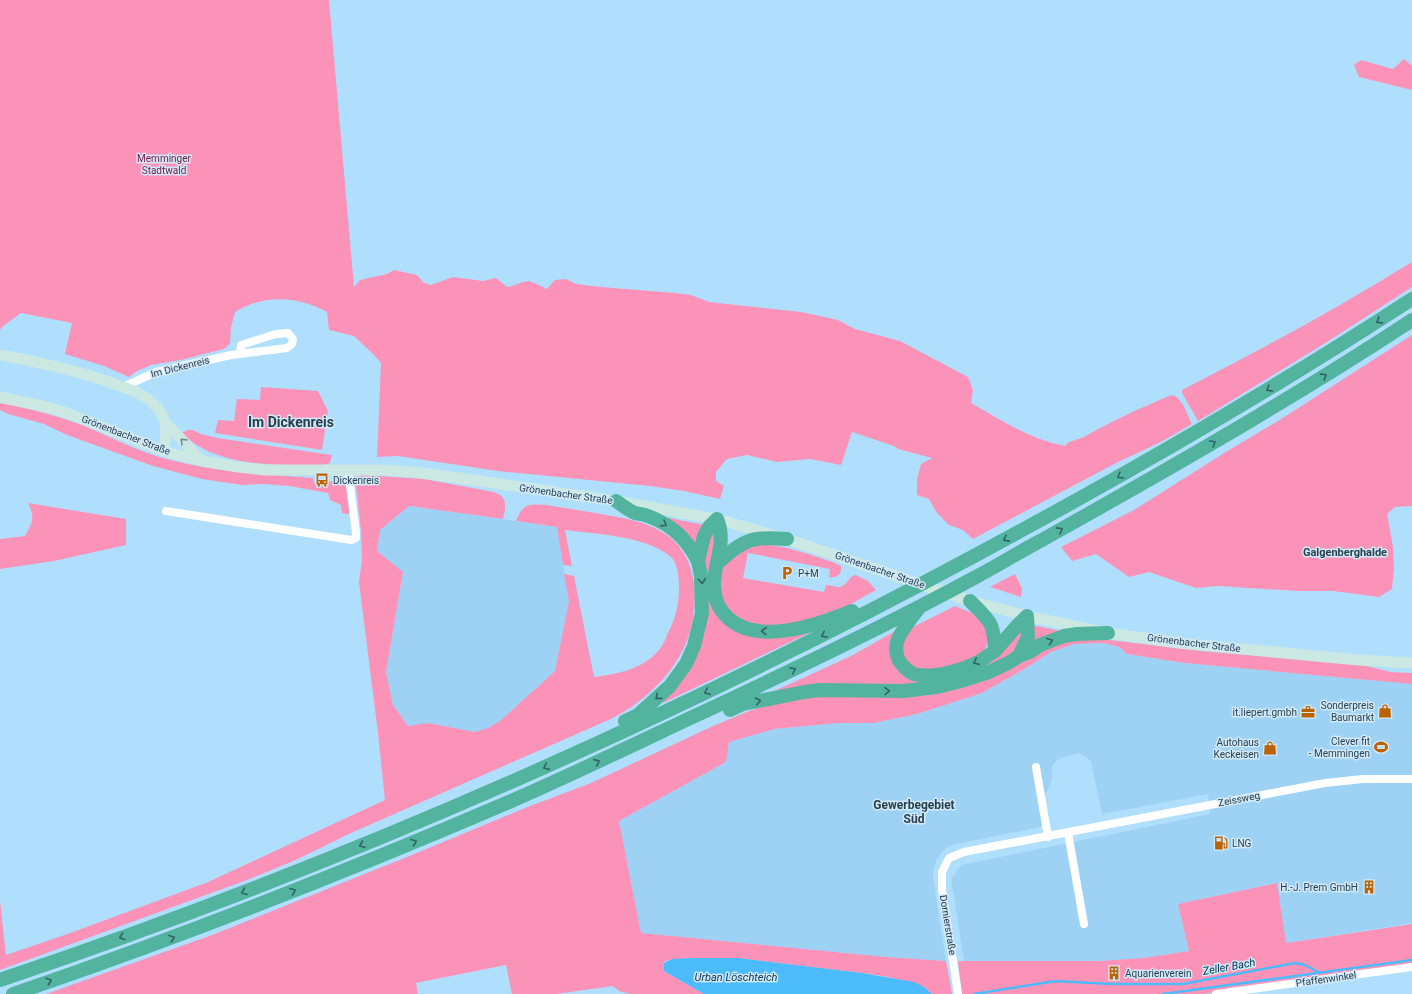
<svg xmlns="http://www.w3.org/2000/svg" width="1412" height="994" viewBox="0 0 1412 994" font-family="Roboto,sans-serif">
  <rect width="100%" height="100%" fill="#b0dffe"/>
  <!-- built -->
  <path fill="#9ed2f5" d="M409,506L557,527L569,601L555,671L500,721L488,728L475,732L429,723L408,726L393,705L386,672L403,573L377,551L380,530Z
    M1103,643L1119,647L1127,654L1184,663L1412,684V923L1286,943L1276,883L1178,904L1189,951L1144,958L1100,961H964L951,879L961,865L1210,814L1208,794L1102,814L1091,761L1086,757L1079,753L1060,758L1055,762L1052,766V779L1044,798L1050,825L952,845L946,848L941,853L936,861L933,873V878L946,961L886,957L641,933L619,821L726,762L729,742L774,729L839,723H874L917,714L982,693L1026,668L1051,652L1074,644Z"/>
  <!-- green -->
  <path fill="#fb93b9" d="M0,0H329L354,287L360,280L387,274L394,270L417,275L424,283L431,285L453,277L483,281L496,278L507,287C514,286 517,284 523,282C531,279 539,286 547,289L555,280L566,279L576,284L601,287L675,293L691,295L709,302L801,312L838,320L855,329L900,341L968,377L973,390L971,403C1001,420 1031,440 1065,446C1069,440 1078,440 1084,437C1112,421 1142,407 1172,395C1182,397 1188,416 1192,424L1161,442L1116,463L973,539L963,530L949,525L937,513L929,499L917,495V479L921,464L932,458L898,449L894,446L852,432L841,465L810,459L777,462L747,455L727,459L716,472V481L724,486L720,499L684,491L650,486L498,471L398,456L377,457L381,363L374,355L354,336L329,330L327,312C297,296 264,294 235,312L231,327L230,344L224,349L181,360L151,365L137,371L129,377L104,366L65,354L72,323L21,313L3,326L0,330Z
    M1404,59L1412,66V90L1359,77L1354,65L1361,60L1393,69Z
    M1412,262V287L1327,342L1198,421L1182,393V390L1184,389C1262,349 1338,308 1412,262Z
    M1412,335V506L1395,507L1387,514L1393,547L1394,568L1392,589L1379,597L1333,591H1298L1218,586L1196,588L1149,572L1129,577L1096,554L1072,561L1061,547L1134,510L1229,450L1278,421Z
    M261,387L318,391L328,411L322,450L215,433L218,420L234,421L237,399L260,400Z
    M0,403C28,408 55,415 82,425C109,436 135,450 163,458C213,472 263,474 313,478L314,483H326L343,478L346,481L351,513L347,514L342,513L341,505L330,500L328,493L289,486L263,484L242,485L202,479L153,466L67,435L44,424L8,414L0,410Z
    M188,430H193L201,434L217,438L332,455L330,463C322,467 309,465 300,465C258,465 213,463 181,433Z
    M362,475L424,479L494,492L502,496L505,502V510L503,519L409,506L380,530L377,551L403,572L386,672L393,705L408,726L428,723L475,732L488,728L500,721L555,671L569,601L564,574L574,576L594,677C617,674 643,669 658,651C662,647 665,641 667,635C675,620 679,605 679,588C679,579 678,563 671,557C647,536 596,534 565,530L572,566L563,565L557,527L516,521C523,503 529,504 547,505C565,508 583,511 601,514C623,518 645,521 664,533C682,544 691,563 694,583C699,635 677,672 637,703C629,709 620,714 611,719L351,833L296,860L247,880L0,970V901L6,955L73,932L208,882L385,800L378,733L359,582L362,560L361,530L355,478L357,476Z
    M28,503L126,519V545L54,561L0,569V539L25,536C33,522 35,518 28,503Z
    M664,517L705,525L696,547Z
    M714,530L721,619L809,633L663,703L662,701L687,672L708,541Z
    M757,544C785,545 809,554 835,563L841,566C842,575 837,578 829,577L830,569L748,553L743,578L824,592L826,585C830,585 836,587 840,587C847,586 848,576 856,575L868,581L876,590L844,608L813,619L765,628L736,619L721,599V573L725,564L735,553Z
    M1015,574L1022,588L1021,597L990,587Z
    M955,606L970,612L980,618L987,628L989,640L985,649L977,657L962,663L925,671L913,669L904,661L901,650L903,639L911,628Z
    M1032,625L1065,632L1028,647Z
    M1020,628L1024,634L1016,650L998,662L924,684L770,693L851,656L897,630L893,659L936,680Z
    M1067,640H1109L1202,651L1362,665L1391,672L1412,673V684L1184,663L1127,654L1119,647L1103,643L1074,644L1051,652L1026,668L982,693L917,714L874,723H839L774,729L729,742L726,762L619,821L641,933L886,957L946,961L952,994H932L924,987L888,977L862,973L738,958L672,959L664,962V971L704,994H630L619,991L613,986L556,994H512L506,965L416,983L418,994H46L212,935L407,857L525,808L591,783L713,726L749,711L782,700L815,696L904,697L931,695L961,688L984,681L1043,650Z
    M1277,883L1286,943L1412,924V965L1203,994H962L958,961H1100L1144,958L1189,951L1178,904Z"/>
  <!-- water -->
  <path fill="#4bbbfa" d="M693,958H738L862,973L914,982L924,987L932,994H704L664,971V963L672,959Z"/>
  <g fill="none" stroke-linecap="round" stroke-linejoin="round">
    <!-- stream -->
    <path stroke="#4bbbfa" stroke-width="2.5" d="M974,994L1056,981L1111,984H1183L1295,963L1305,965L1318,972
      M1163,994L1412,960"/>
    <!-- street -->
    <path stroke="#fff" stroke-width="8" d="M123,387L156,372L231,355L287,348L292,344L293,339L288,333L276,334L241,345L240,354
      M166,511L351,540L356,538V533L348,470
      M1036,767L1048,837
      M1068,833L1084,924
      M958,994L942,889V872L949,858L964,852L1325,783L1363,779H1412
      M1216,994L1412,967"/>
    <!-- secondary -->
    <path stroke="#cbe8e2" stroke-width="11" d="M0,355C39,362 78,371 115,384C122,387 131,389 138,393C145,397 154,403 159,410C168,421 167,438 163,451
      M0,397L51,408L75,416L163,451L202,461L238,467L265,470H381L414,472L459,478L616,501L717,519L787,539L970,601L1027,616L1108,633L1179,643L1358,660L1412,663
      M165,422L202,461"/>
    <!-- highway -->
    <path stroke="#52b49e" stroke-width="14" d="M616,501C622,505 629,511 635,513C639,514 644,514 648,516C672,525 686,538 698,561
      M718,563C743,539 753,536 787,539
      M919,608C912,617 903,628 898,639C895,646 896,656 900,662C904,667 908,672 914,674C932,679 964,670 980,661C985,658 990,654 995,651C994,622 990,621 970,601
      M995,651L1016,627L1027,616
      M1019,656L1028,637L1027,616
      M730,710L743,704L804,692L820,690L903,691L937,687L961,681L989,672L1010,662L1019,656L1030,652L1040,645L1064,636L1077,634L1108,633
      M625,721L638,715L670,686L686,664L694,646L702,613L701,576L698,561L704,536L709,527L717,519C727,543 714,561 714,585C714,598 718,609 728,618C758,646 818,625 852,611
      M0,980C337,867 663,723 976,555C1125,475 1271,391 1412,299
      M13,994C180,937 346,872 509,802C569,776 627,748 686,720C783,675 880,629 974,578C997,566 1019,552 1042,540C1167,470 1292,399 1412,320"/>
  </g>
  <!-- one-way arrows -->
  <defs><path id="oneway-chevron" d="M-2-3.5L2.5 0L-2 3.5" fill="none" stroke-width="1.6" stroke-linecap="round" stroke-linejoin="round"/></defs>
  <g stroke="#336266">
    <use href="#oneway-chevron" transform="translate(1379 321) rotate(147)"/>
    <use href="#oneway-chevron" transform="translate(1324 376) rotate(-32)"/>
    <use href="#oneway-chevron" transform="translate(1269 389) rotate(149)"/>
    <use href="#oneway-chevron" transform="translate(1213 443) rotate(-31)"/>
    <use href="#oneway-chevron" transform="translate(1120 476) rotate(150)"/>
    <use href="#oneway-chevron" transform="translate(664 524) rotate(30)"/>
    <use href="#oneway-chevron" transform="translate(1060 530) rotate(-29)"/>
    <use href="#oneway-chevron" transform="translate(1006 539) rotate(152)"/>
    <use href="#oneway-chevron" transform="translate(702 581) rotate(85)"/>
    <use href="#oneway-chevron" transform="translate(764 631) rotate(-176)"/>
    <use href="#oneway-chevron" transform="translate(824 635) rotate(153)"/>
    <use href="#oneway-chevron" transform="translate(1050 641) rotate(-22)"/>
    <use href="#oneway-chevron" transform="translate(976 662) rotate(156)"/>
    <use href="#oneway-chevron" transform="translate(793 670) rotate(-26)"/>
    <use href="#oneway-chevron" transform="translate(887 691) rotate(-1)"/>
    <use href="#oneway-chevron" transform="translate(707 692) rotate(155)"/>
    <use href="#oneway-chevron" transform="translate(658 697) rotate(139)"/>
    <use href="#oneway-chevron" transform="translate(758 701) rotate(-13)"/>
    <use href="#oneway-chevron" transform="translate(597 762) rotate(-24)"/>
    <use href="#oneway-chevron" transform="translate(546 767) rotate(156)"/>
    <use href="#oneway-chevron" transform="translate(414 842) rotate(-23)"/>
    <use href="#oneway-chevron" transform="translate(362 845) rotate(158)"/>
    <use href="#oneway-chevron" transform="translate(293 891) rotate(-22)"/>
    <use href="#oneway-chevron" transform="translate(244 892) rotate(159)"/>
    <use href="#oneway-chevron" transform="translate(122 937) rotate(160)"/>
    <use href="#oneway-chevron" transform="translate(172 938) rotate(-20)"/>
    <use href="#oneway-chevron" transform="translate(49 981) rotate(-19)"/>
  </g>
  <use stroke="#708b91" href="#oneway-chevron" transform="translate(183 441) rotate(-136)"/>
  <!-- icons -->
  <defs>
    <g id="bus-bare" transform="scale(1.08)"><path d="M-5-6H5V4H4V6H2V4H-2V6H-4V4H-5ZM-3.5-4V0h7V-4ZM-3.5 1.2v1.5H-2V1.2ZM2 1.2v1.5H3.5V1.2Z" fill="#bc6300" stroke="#d2e9f8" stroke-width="2.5" paint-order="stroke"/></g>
    <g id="parking-bare" transform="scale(1.08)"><path d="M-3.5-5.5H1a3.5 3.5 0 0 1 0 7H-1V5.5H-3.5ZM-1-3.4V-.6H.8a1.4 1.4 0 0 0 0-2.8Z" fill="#bc6300" stroke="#d2e9f8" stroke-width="2.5" paint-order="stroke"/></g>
    <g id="shop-bare" transform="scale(1.08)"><path d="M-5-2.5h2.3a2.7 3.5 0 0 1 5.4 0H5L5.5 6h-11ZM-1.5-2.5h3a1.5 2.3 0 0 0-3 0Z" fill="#bc6300" stroke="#d2e9f8" stroke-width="2.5" paint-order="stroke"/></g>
    <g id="office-bare" transform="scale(1.08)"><path d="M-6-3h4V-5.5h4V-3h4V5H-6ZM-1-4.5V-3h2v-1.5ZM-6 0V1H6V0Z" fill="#bc6300" stroke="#d2e9f8" stroke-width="2.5" paint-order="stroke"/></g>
    <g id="stadium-bare" transform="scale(1.08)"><path d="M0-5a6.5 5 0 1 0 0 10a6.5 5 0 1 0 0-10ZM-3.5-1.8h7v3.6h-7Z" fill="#bc6300" stroke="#d2e9f8" stroke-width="2.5" paint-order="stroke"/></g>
    <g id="fuel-bare" transform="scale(1.08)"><path d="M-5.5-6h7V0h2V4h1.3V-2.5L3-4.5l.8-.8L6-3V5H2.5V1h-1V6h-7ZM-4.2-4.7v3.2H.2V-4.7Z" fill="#bc6300" stroke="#d2e9f8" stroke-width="2.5" paint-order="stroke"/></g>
    <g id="building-bare" transform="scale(1.08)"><path d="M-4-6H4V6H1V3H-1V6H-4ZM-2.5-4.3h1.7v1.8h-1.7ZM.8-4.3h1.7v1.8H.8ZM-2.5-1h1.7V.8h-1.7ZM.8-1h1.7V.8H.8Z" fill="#bc6300" stroke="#d2e9f8" stroke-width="2.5" paint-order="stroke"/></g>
  </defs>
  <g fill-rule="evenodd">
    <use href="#bus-bare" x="322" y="480"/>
    <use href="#parking-bare" x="787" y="573"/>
    <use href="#shop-bare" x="1385" y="711"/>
    <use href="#office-bare" x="1308" y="712"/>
    <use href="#stadium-bare" x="1381" y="747"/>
    <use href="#shop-bare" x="1270" y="748"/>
    <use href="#fuel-bare" x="1221" y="843"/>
    <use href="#building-bare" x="1369" y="887"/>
    <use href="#building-bare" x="1114" y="973"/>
  </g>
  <g text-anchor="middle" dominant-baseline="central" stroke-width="3" stroke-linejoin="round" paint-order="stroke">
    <!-- park labels -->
    <g font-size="10" fill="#741844" stroke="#d2e9f8">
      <text x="164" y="158">Memminger<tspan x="164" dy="12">Stadtwald</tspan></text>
    </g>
    <!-- street labels -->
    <g font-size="10" fill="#263f4e" stroke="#d2e9f8">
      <text transform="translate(180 367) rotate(-14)">Im Dickenreis</text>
      <text transform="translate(126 435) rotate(21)">Grönenbacher Straße</text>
      <text transform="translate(566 494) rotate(8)">Grönenbacher Straße</text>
      <text transform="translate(880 570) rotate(19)">Grönenbacher Straße</text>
      <text transform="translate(1194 643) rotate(7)">Grönenbacher Straße</text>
      <text transform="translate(1239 799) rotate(-11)">Zeissweg</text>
      <text transform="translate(948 925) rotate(81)">Dornierstraße</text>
      <text transform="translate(1326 979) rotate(-8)">Pfaffenwinkel</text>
    </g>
    <!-- poi labels -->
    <g font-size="10" fill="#263f4e" stroke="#d2e9f8" text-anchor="end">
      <text x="333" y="480" text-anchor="start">Dickenreis</text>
      <text x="798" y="573" text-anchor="start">P+M</text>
      <text x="1374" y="705">Sonderpreis<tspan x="1374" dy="12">Baumarkt</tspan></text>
      <text x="1297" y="712">it.liepert.gmbh</text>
      <text x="1370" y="741">Clever fit<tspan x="1370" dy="12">- Memmingen</tspan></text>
      <text x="1259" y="742">Autohaus<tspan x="1259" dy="12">Keckeisen</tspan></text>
      <text x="1232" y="843" text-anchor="start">LNG</text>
      <text x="1358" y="887">H.-J. Prem GmbH</text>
      <text x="1125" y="973" text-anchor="start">Aquarienverein</text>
    </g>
    <!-- neighbourhood labels -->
    <g font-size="11" font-weight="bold" fill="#263f4e" stroke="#d2e9f8">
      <text x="1345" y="552">Galgenberghalde</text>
    </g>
    <!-- water labels -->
    <g font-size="11" font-style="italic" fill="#00334b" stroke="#d2e9f8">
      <text transform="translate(1229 967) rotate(-10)">Zeller Bach</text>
      <text x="736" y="977">Urban Löschteich</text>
    </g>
    <!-- quarter labels -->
    <g font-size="12" font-weight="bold" fill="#263f4e" stroke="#d2e9f8">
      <text x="914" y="805">Gewerbegebiet<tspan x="914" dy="14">Süd</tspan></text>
    </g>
    <!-- district labels -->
    <g font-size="14" font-weight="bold" fill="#263f4e" stroke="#d2e9f8">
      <text x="291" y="422">Im Dickenreis</text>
    </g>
  </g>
</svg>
